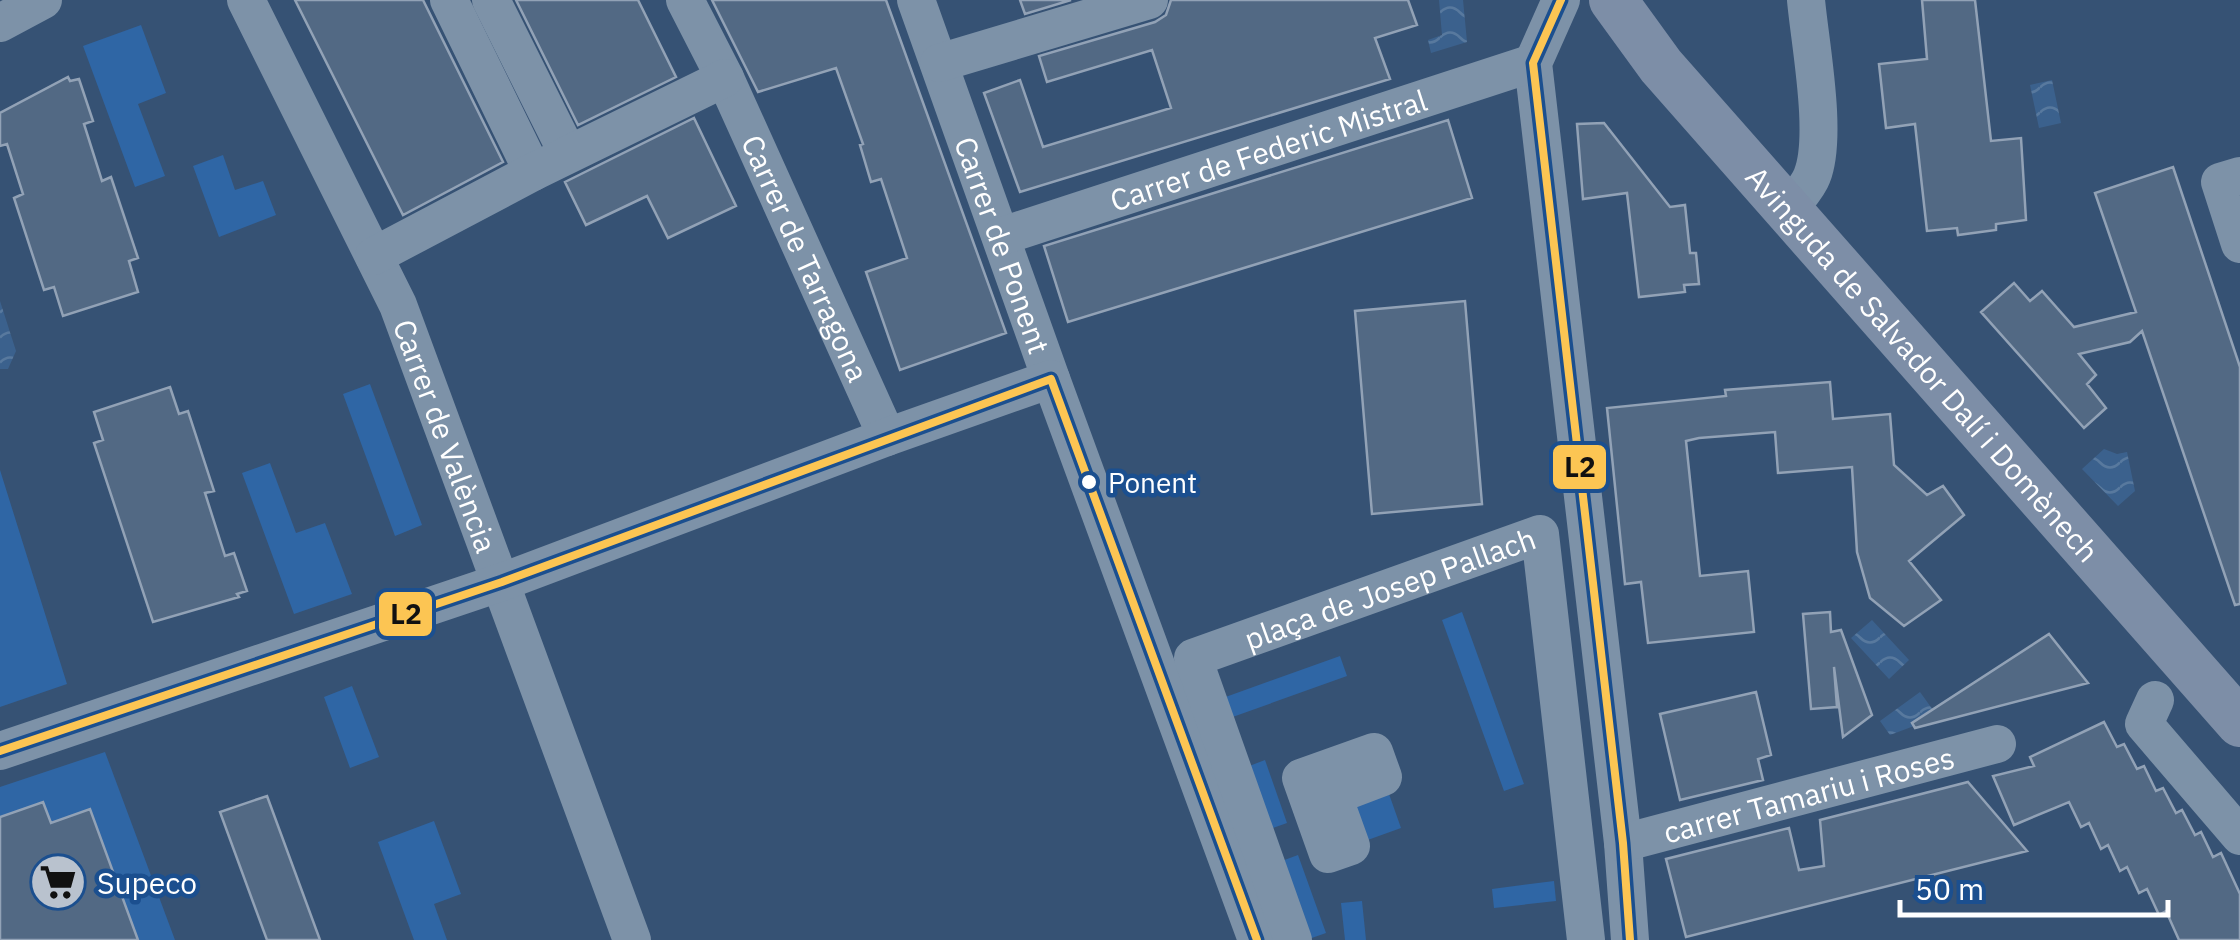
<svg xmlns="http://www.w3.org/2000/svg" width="2240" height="940" viewBox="0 0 2240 940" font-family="'IBM Plex Sans',sans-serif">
  <defs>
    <pattern id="water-waves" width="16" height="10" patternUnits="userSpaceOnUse" patternTransform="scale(2.5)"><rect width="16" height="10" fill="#3b618d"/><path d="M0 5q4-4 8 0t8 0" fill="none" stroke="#58799e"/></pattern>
  </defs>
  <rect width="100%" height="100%" fill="#365274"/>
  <!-- green -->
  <path fill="#2f66a5" d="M141,25L166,93L138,104L165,176L135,187L83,46Z
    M223,155L235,190L263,181L276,215L219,237L193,166Z
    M370,384L422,525L395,536L343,394Z
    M270,463L296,533L325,523L352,594L294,614L242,473Z
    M0,470L67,684L0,707Z
    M1462,612L1524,784L1504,791L1442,620Z
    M1340,656L1347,676L1227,719L1220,699Z
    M352,686L379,757L350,768L324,697Z
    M105,752L175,940H0V787Z
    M1265,760L1287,823L1267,830L1244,768Z
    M1383,777L1401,828L1351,846L1333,796Z
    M434,821L461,894L434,904L447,940H414L378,842Z
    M1298,855L1326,933L1306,940L1279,862Z
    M1554,881L1556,901L1494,908L1492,889Z
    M1362,901L1366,940H1345L1341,903Z"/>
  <!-- water -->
  <path fill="url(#water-waves)" d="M1439,0H1463L1467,42L1431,53L1428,40L1442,35Z
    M2052,80L2061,123L2039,128L2030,85Z
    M0,301L16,351L8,369H0Z
    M2104,449L2117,454L2127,452L2135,491L2118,506L2082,469Z
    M1872,620L1909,660L1889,679L1851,638Z
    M1920,692L1938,717L1890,735L1880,721Z"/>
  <!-- building -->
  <path fill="#526984" stroke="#92a2b6" stroke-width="2.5" d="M295,0H423L503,162L403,215Z
    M516,0H638L676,77L578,125Z
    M712,0H886L1006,333L900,370L866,272L907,258L881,179L871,182L860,145L863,144L836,68L758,92Z
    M1020,0H1071L1025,14Z
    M1171,0H1408L1417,25L1375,38L1390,79L1020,192L984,93L1020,80L1043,147L1171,108L1152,50L1047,82L1039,56L1155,22L1166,15Z
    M1922,0H1975L1991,141L2021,138L2026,220L1996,224V230L1958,235L1957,228L1927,231L1915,124L1886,128L1879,64L1927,59Z
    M68,77L70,81L79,79L93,121L84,124L102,181L111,177L138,258L129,261L138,292L63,316L54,287L44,290L14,198L23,194L7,144L0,146V113Z
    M694,118L736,206L668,238L647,196L586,225L565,182Z
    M1448,120L1472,198L1068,322L1044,246Z
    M1604,123L1670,207L1685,205L1690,253H1696L1699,284L1684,285L1685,292L1639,297L1627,193L1583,199L1577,124Z
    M2173,167L2240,367V604L2235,605L2142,331L2130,342L2079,354L2096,375L2087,384L2106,408L2084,428L1981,312L2014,283L2030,301L2042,291L2074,327L2136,312L2095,193Z
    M1465,301L1482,504L1372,514L1355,311Z
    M1830,382L1833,419L1890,414L1894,465L1927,495L1943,486L1964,515L1909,561L1941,600L1904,626L1870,598L1857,552L1852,467L1778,473L1775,432L1699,438L1686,441L1700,576L1748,571L1754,632L1648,643L1641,582L1625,584L1607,408L1726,396L1725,390Z
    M170,387L179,414L188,411L214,491L205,493L225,556L234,553L247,591L237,594L239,597L153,622L94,443L103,440L94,412Z
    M1830,612L1831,632L1841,630L1872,715L1843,737L1834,667L1837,707L1811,709L1803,614Z
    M2049,634L2088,683L1915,728L1912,723Z
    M1756,692L1771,755L1758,759L1763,780L1680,800L1660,714Z
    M2104,722L2117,747L2124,744L2137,769L2144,766L2156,791L2163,788L2176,813L2182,810L2195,835L2201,832L2213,857L2221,853L2240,894V940H2179L2166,911L2159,915L2147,889L2139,893L2127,867L2120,871L2108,845L2101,849L2089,823L2081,827L2069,802L2014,825L1993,776L2034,766L2030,757Z
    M1968,782L2027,851L1686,937L1666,859L1789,828L1799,870L1824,866L1820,820Z
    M267,796L320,940H267L220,812Z
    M43,802L51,823L90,809L138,940H0V817Z"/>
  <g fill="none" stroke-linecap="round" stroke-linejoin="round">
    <!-- minor -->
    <g stroke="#7d92a8" stroke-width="38">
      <path id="s1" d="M246,0L398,305L632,940"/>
      <path d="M449,0L533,172"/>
      <path d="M491,0L568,154"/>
      <path id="s2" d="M685,0L725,78L887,437"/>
      <path id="s3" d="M916,0L1051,379L1257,940"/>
      <path d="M1561,0L1533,63L1623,843L1630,940"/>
      <path d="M0,23L43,0"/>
      <path d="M939,63L1149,0"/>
      <path d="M2240,176L2220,182L2240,244"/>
      <path d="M1789,209C1797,198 1808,187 1812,176C1828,136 1810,44 1806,0"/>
      <path id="s4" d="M1002,236L1533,63"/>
      <path d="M374,256L533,172L725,78"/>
      <path d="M2155,700L2144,724L2240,836"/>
      <path d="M0,751L502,582L887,437L1051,379"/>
      <path d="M1374,752L1383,777L1333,796L1351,846L1328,854L1301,778Z"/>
      <path id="s5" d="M1623,843L1997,744"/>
      <path id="s6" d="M1293,940L1193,658L1540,534L1586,940"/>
    </g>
    <!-- major -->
    <path stroke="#7d8ea7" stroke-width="48" id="s7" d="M1613,0L1661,66L2240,723"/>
    <!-- bus-1 casing -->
    <g stroke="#1b4f8f" stroke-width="15">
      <path id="bus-1" d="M1561,0L1533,63L1623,843L1630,940
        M0,751L502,582L1051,379L1257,940"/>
    </g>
    <!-- bus-1 -->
    <use href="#bus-1" stroke="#fcc553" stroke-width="8"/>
  </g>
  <!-- icons -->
  <defs>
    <g id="supermarket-disc" transform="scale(2.875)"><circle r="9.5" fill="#b9c2ce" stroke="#1b4f8f"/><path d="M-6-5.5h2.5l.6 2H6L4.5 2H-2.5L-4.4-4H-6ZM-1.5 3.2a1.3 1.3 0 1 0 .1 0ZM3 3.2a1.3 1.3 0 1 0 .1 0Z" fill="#111"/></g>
  </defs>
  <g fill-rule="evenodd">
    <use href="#supermarket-disc" x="58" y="882"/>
  </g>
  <!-- markers -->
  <circle fill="#fff" stroke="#1b4f8f" stroke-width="4" cx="1089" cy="482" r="9"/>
  <g text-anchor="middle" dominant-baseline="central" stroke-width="9" stroke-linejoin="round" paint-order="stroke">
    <!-- bus labels -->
    <g font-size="28" fill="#fff" stroke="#1b4f8f" text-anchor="start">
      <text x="1108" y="482">Ponent</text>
    </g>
    <!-- street labels -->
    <g font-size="30" fill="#fff" stroke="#1b4f8f">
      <text stroke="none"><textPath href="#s4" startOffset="280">Carrer de Federic Mistral</textPath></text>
      <text stroke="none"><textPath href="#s3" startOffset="260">Carrer de Ponent</textPath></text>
      <text stroke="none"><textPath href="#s2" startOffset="285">Carrer de Tarragona</textPath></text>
      <text stroke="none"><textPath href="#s7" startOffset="478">Avinguda de Salvador Dalí i Domènech</textPath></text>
      <text stroke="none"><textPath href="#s1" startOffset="480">Carrer de València</textPath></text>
      <text stroke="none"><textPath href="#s6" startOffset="508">plaça de Josep Pallach</textPath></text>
      <text stroke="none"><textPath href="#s5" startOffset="192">carrer Tamariu i Roses</textPath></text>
    </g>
    <!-- poi labels -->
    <g font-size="30" fill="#fff" stroke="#1b4f8f" text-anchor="start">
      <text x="97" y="882">Supeco</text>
    </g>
  </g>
  <g stroke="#1b4f8f" stroke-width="4">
    <rect x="1551" y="443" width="57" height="48" rx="10" fill="#fcc553"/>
    <rect x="377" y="590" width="57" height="48" rx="10" fill="#fcc553"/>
  </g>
  <g font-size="28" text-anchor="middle" font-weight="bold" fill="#111">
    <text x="1580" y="477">L2</text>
    <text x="406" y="624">L2</text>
  </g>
  <!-- scale -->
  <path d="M1900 900v15h268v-15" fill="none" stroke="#ffffff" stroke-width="5"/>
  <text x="1915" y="900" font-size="30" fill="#ffffff" stroke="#1b4f8f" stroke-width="8" paint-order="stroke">50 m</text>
</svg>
